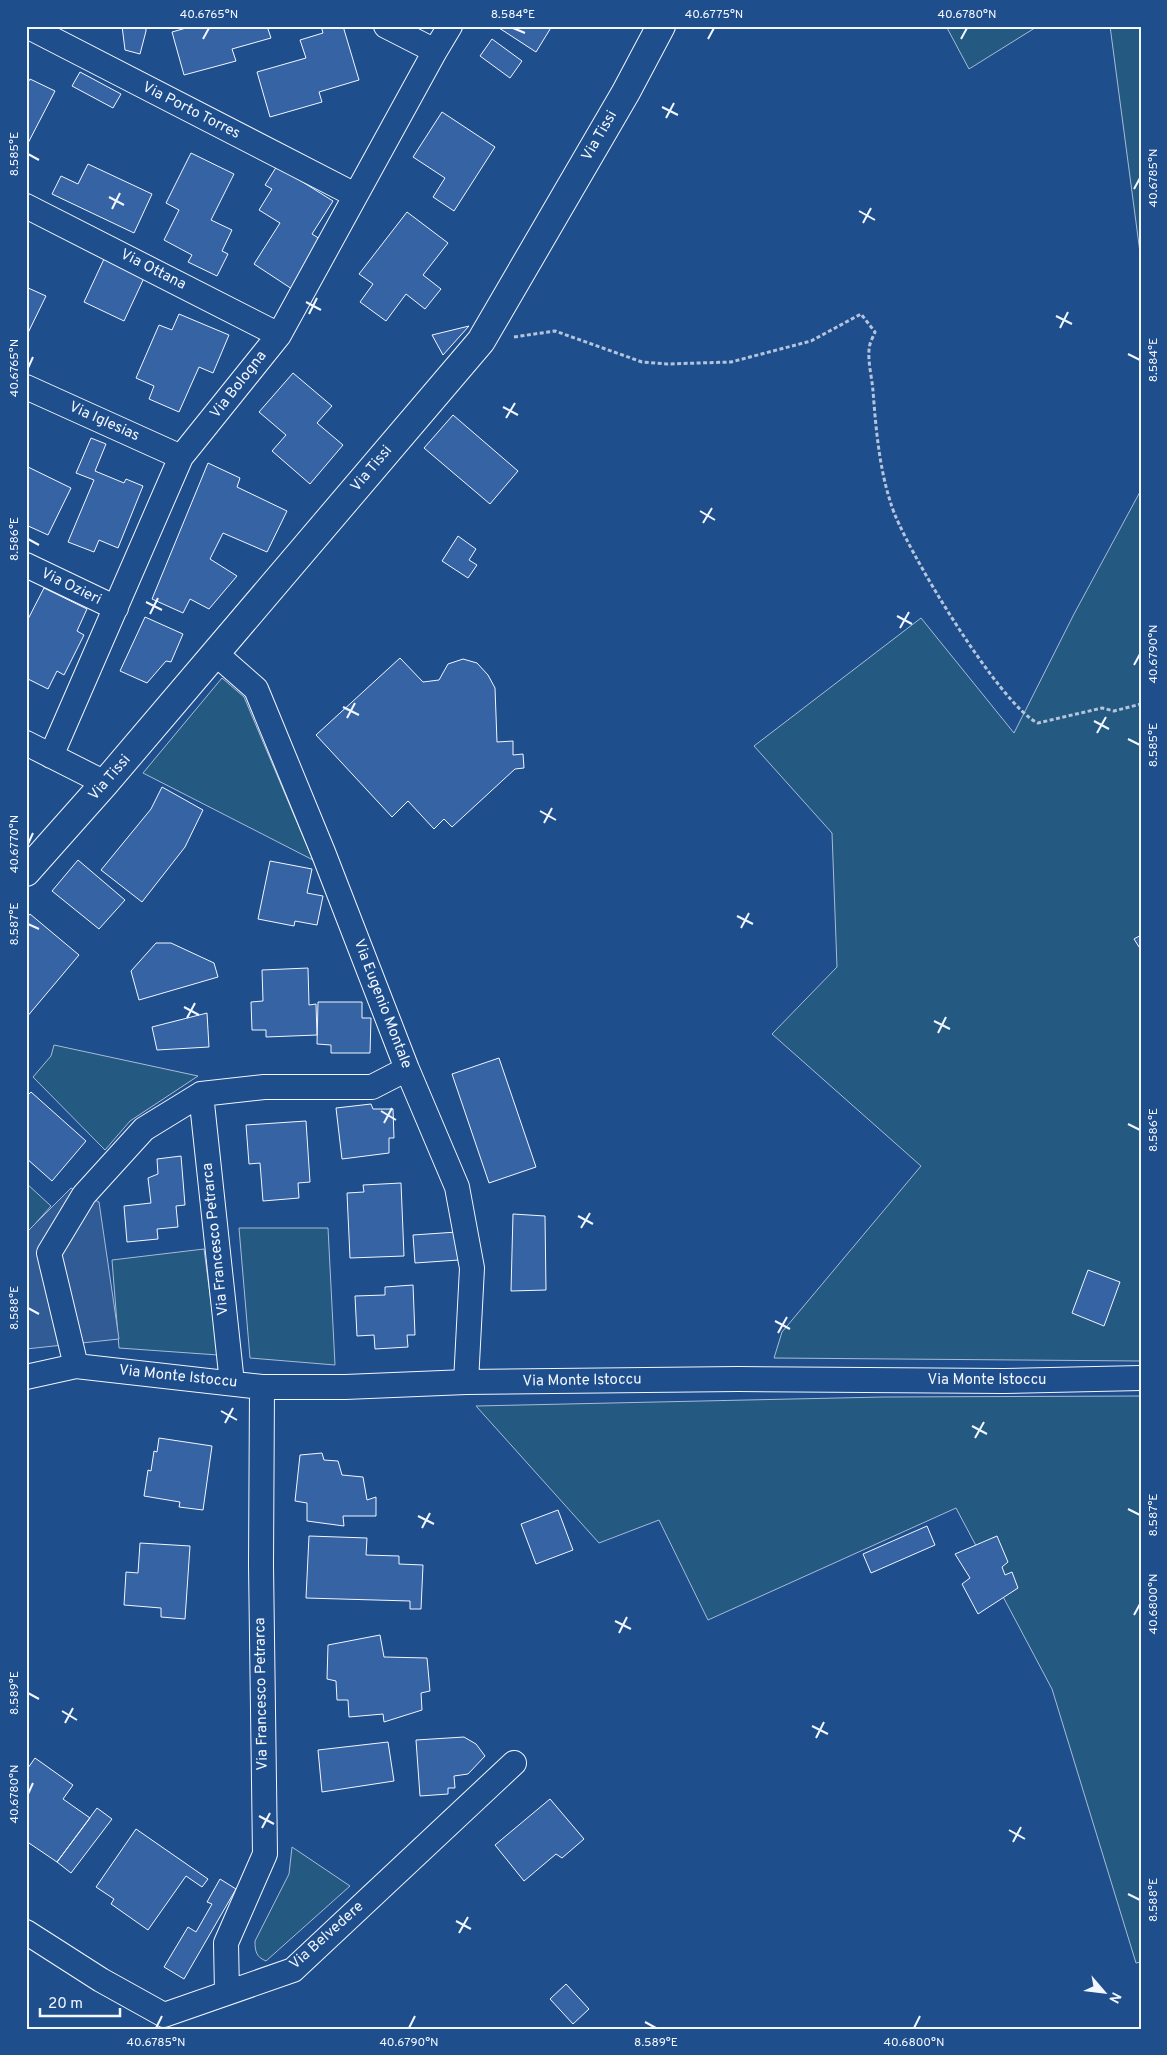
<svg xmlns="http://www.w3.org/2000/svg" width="1167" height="2055" viewBox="0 0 1167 2055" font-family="Overpass,sans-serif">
  <rect width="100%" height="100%" fill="#1f4e8c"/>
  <!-- green -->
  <path fill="#245a82" stroke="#a8bbd7" d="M946,26H1038L969,69Z
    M1110,26H1141V260Z
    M1141,490V1361L774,1358L782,1332L921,1166L772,1034L837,967L832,833L754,746L921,618L1014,733L1074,614Z
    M222,678L244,697L313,860L143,773Z
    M54,1045L198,1076L130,1121L105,1150L33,1077L51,1056Z
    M26,1183L51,1206L26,1234Z
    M239,1228H328L335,1365L250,1358Z
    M204,1249L218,1355L119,1348L112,1260Z
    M1141,1396V1962L1136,1963L1052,1689L956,1508L708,1620L659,1520L599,1543L476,1406L883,1397Z
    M292,1847L350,1886L266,1961C256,1957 255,1951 255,1941L289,1874Z"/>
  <!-- parking -->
  <path fill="#305b95" stroke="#a8bbd7" d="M71,1188L99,1202L119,1339L26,1349V1233Z"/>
  <!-- building -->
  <path fill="#3563a3" stroke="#f2f6ff" d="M122,26H146V31L140,54L125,50Z
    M193,26H267L271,38L232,49L236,61L184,75L172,32Z
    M321,26H343L359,80L319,92L322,102L270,117L257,72L306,58L300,40L323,33Z
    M496,26H552L536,52Z
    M492,39L522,61L510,78L480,56Z
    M80,72L121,94L113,108L72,86Z
    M30,79L55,91L26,147V86Z
    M442,112L495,147L454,211L433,197L445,178L413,157Z
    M191,153L234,174L211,220L232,230L222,251L228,254L217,276L188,262L192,255L164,240L179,210L166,203Z
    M88,164L152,194L134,233L52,194L61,176L78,184Z
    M277,166L333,201L312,234L323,241L292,289L254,264L280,223L259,210L272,189L265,185Z
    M407,212L448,243L423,275L441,289L425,309L406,294L386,321L360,302L373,284L359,274Z
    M104,259L144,278L124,321L84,302Z
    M26,287L46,296L26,337Z
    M179,314L229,335L213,373L199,367L179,412L149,399L154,386L136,378L159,325L172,330Z
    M469,326L443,355L432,335Z
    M293,373L332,406L317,423L343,445L310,484L272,451L286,435L259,412Z
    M453,415L518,471L490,504L424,448Z
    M91,438L106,444L95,471L124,483L126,479L143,486L118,548L99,540L94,552L68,542L94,480L76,473Z
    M208,463L240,478L237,487L287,511L267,552L223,533L210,559L237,576L209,609L190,599L183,613L152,599Z
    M26,466L71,488L48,535L26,525Z
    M458,536L476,549L469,560L477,565L468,578L442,561Z
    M44,588L87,609L77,631L84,635L64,675L57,671L48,689L26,678V623Z
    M145,617L183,634L171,662L166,661L147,683L120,671Z
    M400,658L423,682L439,680L448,664L463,659L477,663L488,675L495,688L497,742L513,741V755L523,754L524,768L515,769L452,827L444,819L434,829L408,801L392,817L316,735Z
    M162,787L203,810L185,847L142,902L101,870L151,809Z
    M78,860L125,900L99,929L52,891Z
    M270,861L312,869L307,893L323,896L317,925L295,921L294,926L258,919Z
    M30,914L79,955L26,1018V919Z
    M1141,935V950L1134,939Z
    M156,943H171L214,963L218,977L139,1000L131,971Z
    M308,968L309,1005L316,1004L317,1035L266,1037V1030H252L251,1002L263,1001L262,970Z
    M318,1002H362V1018H371L370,1053H331V1045L317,1044Z
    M207,1013L209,1047L157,1050L152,1027Z
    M499,1058L536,1167L489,1183L452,1074Z
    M31,1092L86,1141L52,1181L26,1158V1097Z
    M371,1104L373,1109H393L394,1138H389V1153L342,1159L336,1108Z
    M306,1121L310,1182L298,1183L299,1198L263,1201L260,1163L249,1164L246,1125Z
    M181,1156L185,1205L176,1206L178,1227L157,1229L158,1239L127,1242L124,1206L151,1203L148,1178L158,1174L157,1159Z
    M401,1183L404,1256L350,1258L347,1193L364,1192L363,1185Z
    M513,1214L545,1216L546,1290L511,1291Z
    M457,1232L459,1260L415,1263L413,1235Z
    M1088,1270L1120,1282L1104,1326L1072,1313Z
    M413,1285L415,1335H407L408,1347L375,1349L374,1335L357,1336L355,1296L385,1295V1287Z
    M159,1438L212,1446L203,1510L179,1507L180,1502L144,1496L148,1470L151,1471L154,1451L157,1452Z
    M322,1453L324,1460L338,1461L342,1475L363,1477L367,1500L376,1497V1516H343L344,1526L307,1521V1503L295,1501L300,1455Z
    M558,1510L573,1550L536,1564L521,1524Z
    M927,1526L935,1545L871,1573L863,1554Z
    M309,1536L367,1538L366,1555L399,1556V1564L423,1565L421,1609H410V1601L306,1598Z
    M997,1536L1008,1562L1002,1567L1005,1575L1012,1572L1018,1588L978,1614L962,1584L970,1578L955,1554Z
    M140,1543L190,1546L185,1619L161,1617V1608L124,1605L126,1572L138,1573Z
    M380,1635L384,1657L427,1658L430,1691L421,1693L422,1710L384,1722L383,1714L349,1717L348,1700H337L336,1681L327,1679L328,1645Z
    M464,1737L476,1744L485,1756L468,1774L454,1776L455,1788H448V1794L420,1796L416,1740Z
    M388,1742L394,1781L322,1792L318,1750Z
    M35,1758L73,1785L63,1799L90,1818L57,1862L26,1841V1767L28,1768Z
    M550,1799L584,1839L562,1858L556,1854L524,1881L495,1845Z
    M97,1808L112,1819L71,1873L57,1862Z
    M136,1829L208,1879L202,1887L186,1876L148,1930L111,1904L114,1899L96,1887Z
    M220,1879L236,1889L184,1979L164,1967L188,1927L196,1932L212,1904L207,1902Z
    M566,1984L589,2009L573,2024L550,1999Z"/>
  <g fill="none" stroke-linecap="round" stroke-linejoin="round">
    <!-- street casing -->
    <g stroke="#f2f6ff" stroke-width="26">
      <path id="street" d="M27,26L355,195
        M386,26L435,51
        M26,206L279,335
        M26,387L181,457
        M26,565L116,608
        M215,653L256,689L323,852L407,1069L457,1187L472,1268L466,1382
        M26,743L105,783
        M51,756L181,457L279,335L435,51L450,26
        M201,1094L232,1383
        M76,1366L49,1253L84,1195L144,1129L201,1094L264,1087H372L407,1069
        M26,1377L76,1366L262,1387H345L466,1382L738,1379L1004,1381L1141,1378
        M26,1932L101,1980L164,2015L293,1970L514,1763
        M227,1992L226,1943L265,1854L261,1565L262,1387"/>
    </g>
    <!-- secondary casing -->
    <g stroke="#f2f6ff" stroke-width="30">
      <path id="secondary" d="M26,872L105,783L481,341L626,92L661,26"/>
    </g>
    <!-- path -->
    <path stroke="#b3c4dc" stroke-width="3" stroke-dasharray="4 2.5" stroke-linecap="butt" d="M514,337L555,331L642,362L667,364L731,362L811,341L861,314L875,332C873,337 869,344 869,350C868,363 872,378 873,391C876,429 879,467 891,504C903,545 1001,707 1038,723L1102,708L1114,711L1141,704"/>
    <!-- street -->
    <use href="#street" stroke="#1f4e8c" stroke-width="24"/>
    <!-- secondary -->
    <use href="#secondary" stroke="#1f4e8c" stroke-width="28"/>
  </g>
  <!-- ticks -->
  <path fill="none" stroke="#f2f6ff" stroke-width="2" d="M513,28L525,33M203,39L209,28M708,39L714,28M961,39L967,28M662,107L678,115M666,118L674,103M28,154L39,160M1134,189L1140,178M109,197L124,205M112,209L120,193M859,211L875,220M863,223L871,208M306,302L321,310M309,314L317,298M1056,316L1072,324M1060,328L1068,312M1128,354L1140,360M28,368L33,357M503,407L518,415M506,418L515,403M700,511L715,520M703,523L712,508M28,539L39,545M146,602L162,610M150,614L158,598M897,616L912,624M900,628L909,612M1134,665L1140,654M343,707L359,715M347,718L355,703M1094,721L1109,729M1097,733L1106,717M1128,739L1140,745M540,811L556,820M544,823L552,808M28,844L33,833M737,916L753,924M28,924L39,929M741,928L749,913M184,1007L199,1015M187,1018L195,1003M934,1021L950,1029M938,1033L946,1017M381,1111L396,1120M384,1123L392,1108M1128,1124L1140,1130M578,1216L593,1224M581,1228L590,1213M28,1308L39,1314M775,1321L790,1329M778,1333L787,1317M221,1411L237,1420M225,1423L233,1408M972,1426L987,1434M975,1438L984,1422M1128,1509L1140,1515M418,1516L434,1524M422,1528L430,1513M1134,1615L1140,1604M615,1621L631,1629M619,1633L627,1617M28,1693L39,1699M62,1711L77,1720M65,1723L73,1708M812,1726L828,1734M816,1738L824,1722M28,1794L33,1783M259,1816L274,1824M262,1828L270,1813M1009,1830L1025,1839M1013,1842L1021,1827M1128,1894L1140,1900M456,1921L471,1929M459,1933L468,1917M645,2022L656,2028M156,2028L162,2016M409,2028L415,2016M914,2028L920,2016"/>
  <g text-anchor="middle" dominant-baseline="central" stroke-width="4" stroke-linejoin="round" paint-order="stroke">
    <!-- street labels -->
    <g font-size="15" fill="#f2f6ff" stroke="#1f4e8c">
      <text transform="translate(191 111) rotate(27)">Via Porto Torres</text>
      <text transform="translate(600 136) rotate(-60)">Via Tissi</text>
      <text transform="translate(153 270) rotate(27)">Via Ottana</text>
      <text transform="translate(239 385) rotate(-52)">Via Bologna</text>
      <text transform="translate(104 422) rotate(24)">Via Iglesias</text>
      <text transform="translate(372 469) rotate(-50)">Via Tissi</text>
      <text transform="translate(71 587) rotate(26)">Via Ozieri</text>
      <text transform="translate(110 778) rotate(-49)">Via Tissi</text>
      <text transform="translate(382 1004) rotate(69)">Via Eugenio Montale</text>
      <text transform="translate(216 1239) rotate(-96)">Via Francesco Petrarca</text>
      <text transform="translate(178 1377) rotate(6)">Via Monte Istoccu</text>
      <text x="987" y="1380">Via Monte Istoccu</text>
      <text transform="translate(582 1381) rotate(-1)">Via Monte Istoccu</text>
      <text transform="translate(262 1694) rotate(-91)">Via Francesco Petrarca</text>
      <text transform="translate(327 1936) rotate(-42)">Via Belvedere</text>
    </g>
  </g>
  <!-- border -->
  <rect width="1167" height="2055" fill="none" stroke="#1f4e8c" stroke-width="55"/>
  <!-- north arrow -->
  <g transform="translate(1104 1992) rotate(118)" stroke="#1f4e8c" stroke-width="4" paint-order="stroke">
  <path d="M0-4L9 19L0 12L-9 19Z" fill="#f2f6ff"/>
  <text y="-8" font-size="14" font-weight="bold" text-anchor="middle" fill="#f2f6ff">N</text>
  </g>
  <!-- scale -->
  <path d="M40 2008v8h80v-8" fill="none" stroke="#f2f6ff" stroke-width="2.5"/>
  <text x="48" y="2008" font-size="15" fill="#f2f6ff" stroke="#1f4e8c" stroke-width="4" paint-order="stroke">20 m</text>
  <rect x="28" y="28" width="1112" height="2000" fill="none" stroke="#f2f6ff" stroke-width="2"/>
  <g font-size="12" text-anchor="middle" fill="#f2f6ff">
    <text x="209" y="18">40.6765°N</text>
    <text x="513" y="18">8.584°E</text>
    <text x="714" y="18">40.6775°N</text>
    <text x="967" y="18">40.6780°N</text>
    <text transform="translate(14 154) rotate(-90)" y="4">8.585°E</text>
    <text transform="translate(1153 178) rotate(-90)" y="4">40.6785°N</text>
    <text transform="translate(1153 360) rotate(-90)" y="4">8.584°E</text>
    <text transform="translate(14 368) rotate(-90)" y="4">40.6765°N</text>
    <text transform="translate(14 539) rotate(-90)" y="4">8.586°E</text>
    <text transform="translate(1153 654) rotate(-90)" y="4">40.6790°N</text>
    <text transform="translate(1153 745) rotate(-90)" y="4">8.585°E</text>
    <text transform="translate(14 844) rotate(-90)" y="4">40.6770°N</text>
    <text transform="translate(14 924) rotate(-90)" y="4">8.587°E</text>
    <text transform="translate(1153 1130) rotate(-90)" y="4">8.586°E</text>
    <text transform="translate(14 1308) rotate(-90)" y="4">8.588°E</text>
    <text transform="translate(1153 1515) rotate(-90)" y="4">8.587°E</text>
    <text transform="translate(1153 1604) rotate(-90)" y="4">40.6800°N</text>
    <text transform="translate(14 1693) rotate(-90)" y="4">8.589°E</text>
    <text transform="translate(14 1794) rotate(-90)" y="4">40.6780°N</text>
    <text transform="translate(1153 1900) rotate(-90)" y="4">8.588°E</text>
    <text x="156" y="2046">40.6785°N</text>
    <text x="409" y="2046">40.6790°N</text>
    <text x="656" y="2046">8.589°E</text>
    <text x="914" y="2046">40.6800°N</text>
  </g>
</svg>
